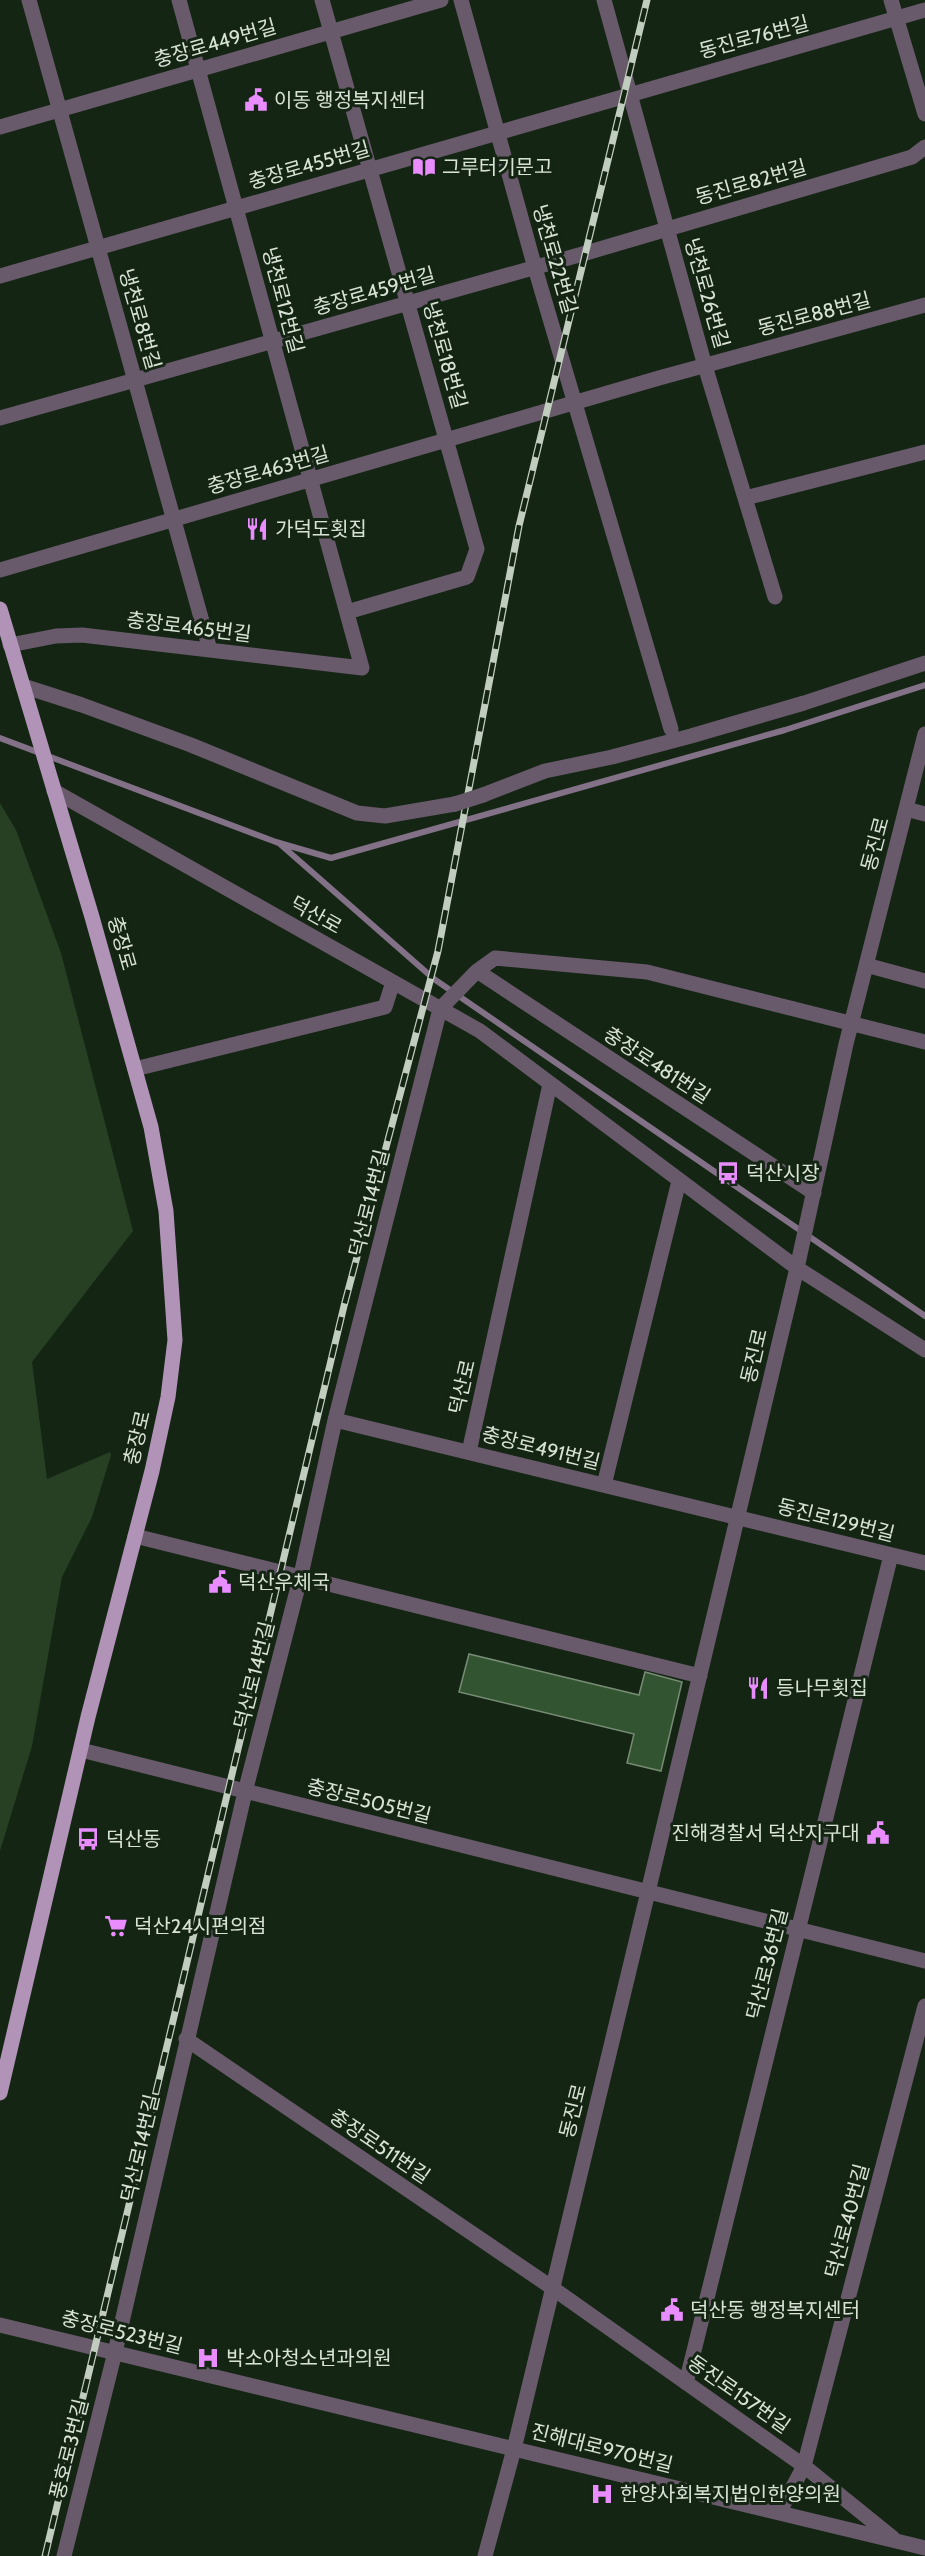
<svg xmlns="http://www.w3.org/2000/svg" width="925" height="2556" viewBox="0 0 925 2556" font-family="Cabin,'Noto Sans KR',sans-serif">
  <rect width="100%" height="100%" fill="#142513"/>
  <!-- green -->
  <path fill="#274024" d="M0,803L16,830L61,953L133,1231L32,1362L47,1479L110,1452L111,1455L92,1517L62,1577L32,1746L0,1851Z"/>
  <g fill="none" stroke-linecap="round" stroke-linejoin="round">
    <!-- stream -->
    <path stroke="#837187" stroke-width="6" d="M0,738L276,842L331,858L785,730L925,685
      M280,844L434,979L925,1316"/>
  </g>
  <!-- building -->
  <path fill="#335430" stroke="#778c75" stroke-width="1.5" d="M469,1654L639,1695L645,1672L682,1682L661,1771L627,1763L634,1734L459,1692Z"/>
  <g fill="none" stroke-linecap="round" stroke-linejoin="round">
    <!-- minor -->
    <path stroke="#685a6b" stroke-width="15" d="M29,0L210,650
      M322,0L477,549L467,577L347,612
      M461,0L535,268L671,729
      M604,0L705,366L775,597
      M891,0L925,114
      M0,127L441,0
      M0,276L925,10
      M0,418L586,253L912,157L925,147
      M745,498L925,452
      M0,570L659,378L925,305
      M10,645L56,636L82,635L362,668L179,0
      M23,686L82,705L191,745L357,813L385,816L455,804
      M54,791L480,1031L797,1268L925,1350
      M483,795L545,771L612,757L691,736L804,703L925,663
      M906,809L925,814
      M866,965L925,981
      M477,971L814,1193
      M135,1069L385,1007L393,982
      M335,1420L925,1563
      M469,1452L550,1084
      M604,1485L679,1181
      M135,1536L700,1676
      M81,1750L925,1961
      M186,2039L551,2287L804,2466L893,2538
      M0,2325L925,2548
      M686,2383L891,1555
      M779,2513L804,2466L925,2006
      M64,2556L115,2352L245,1792L301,1575L335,1420L440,1009L477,971L495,958L647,972L925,1042
      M485,2556L514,2449L648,1892L797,1268L846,1044L925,734"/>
    <!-- major -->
    <path stroke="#b093b7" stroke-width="15" d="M0,609L92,917L151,1127L166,1211L175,1340L168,1397L152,1471L88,1717L0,2093"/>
    <!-- rail casing -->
    <g stroke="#c1cdbf" stroke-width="7">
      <path id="rail" d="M45,2556L344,1306L438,951L519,526L647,0"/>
    </g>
    <!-- rail -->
    <use href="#rail" stroke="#142513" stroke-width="4.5" stroke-dasharray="14" stroke-linecap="butt"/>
    <!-- minor-bridge -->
    <path stroke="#685a6b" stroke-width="15" d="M455,804L483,795"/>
  </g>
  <!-- icons -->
  <defs>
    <g id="civic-bare" transform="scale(1.8)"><path d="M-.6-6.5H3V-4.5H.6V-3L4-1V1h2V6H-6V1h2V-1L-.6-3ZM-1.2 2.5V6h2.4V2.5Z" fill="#e98dfe" stroke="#142513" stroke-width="2.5" paint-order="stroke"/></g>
    <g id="library-bare" transform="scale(1.8)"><path d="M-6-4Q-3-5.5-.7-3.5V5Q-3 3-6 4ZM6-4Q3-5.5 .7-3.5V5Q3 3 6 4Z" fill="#e98dfe" stroke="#142513" stroke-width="2.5" paint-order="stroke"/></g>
    <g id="restaurant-bare" transform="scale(1.8)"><path d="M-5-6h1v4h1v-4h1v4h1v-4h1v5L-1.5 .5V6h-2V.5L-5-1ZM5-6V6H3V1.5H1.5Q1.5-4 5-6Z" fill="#e98dfe" stroke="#142513" stroke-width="2.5" paint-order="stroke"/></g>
    <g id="bus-bare" transform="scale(1.8)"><path d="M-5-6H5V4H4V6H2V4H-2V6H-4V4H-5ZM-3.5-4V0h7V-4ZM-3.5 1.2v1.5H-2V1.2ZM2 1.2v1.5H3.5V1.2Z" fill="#e98dfe" stroke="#142513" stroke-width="2.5" paint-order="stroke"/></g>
    <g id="supermarket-bare" transform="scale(1.8)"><path d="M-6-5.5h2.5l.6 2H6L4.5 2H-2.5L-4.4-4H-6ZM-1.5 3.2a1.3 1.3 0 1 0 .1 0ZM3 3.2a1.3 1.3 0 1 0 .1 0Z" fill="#e98dfe" stroke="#142513" stroke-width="2.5" paint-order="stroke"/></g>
    <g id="hospital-bare" transform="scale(1.8)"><path d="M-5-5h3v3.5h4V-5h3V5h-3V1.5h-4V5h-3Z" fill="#e98dfe" stroke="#142513" stroke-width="2.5" paint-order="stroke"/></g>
  </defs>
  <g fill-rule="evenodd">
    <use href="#civic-bare" x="256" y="100"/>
    <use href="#library-bare" x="424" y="167"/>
    <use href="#restaurant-bare" x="257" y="529"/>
    <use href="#bus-bare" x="728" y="1173"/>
    <use href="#civic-bare" x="220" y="1582"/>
    <use href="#restaurant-bare" x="758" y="1688"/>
    <use href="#civic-bare" x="878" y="1833"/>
    <use href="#bus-bare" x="88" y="1839"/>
    <use href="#supermarket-bare" x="116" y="1926"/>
    <use href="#civic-bare" x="672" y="2310"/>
    <use href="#hospital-bare" x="208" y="2358"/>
    <use href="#hospital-bare" x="602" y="2494"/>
  </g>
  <g text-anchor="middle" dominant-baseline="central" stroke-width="6" stroke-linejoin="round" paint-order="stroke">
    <!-- street labels -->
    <g font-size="20" fill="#d8e3d6" stroke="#142513">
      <text transform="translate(754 37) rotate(-15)">동진로76번길</text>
      <text transform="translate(215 43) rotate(-16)">충장로449번길</text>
      <text transform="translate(309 165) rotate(-16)">충장로455번길</text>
      <text transform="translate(751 182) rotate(-16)">동진로82번길</text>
      <text transform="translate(555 259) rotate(74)">냉천로22번길</text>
      <text transform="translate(374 291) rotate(-16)">충장로459번길</text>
      <text transform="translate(707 293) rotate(74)">냉천로26번길</text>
      <text transform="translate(283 300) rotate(75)">냉천로12번길</text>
      <text transform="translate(814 314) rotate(-15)">동진로88번길</text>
      <text transform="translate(140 319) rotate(74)">냉천로8번길</text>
      <text transform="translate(445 355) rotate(74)">냉천로18번길</text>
      <text transform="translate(268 470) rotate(-16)">충장로463번길</text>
      <text transform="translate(189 627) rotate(7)">충장로465번길</text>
      <text transform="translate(875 844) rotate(-75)">동진로</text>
      <text transform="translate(316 915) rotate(29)">덕산로</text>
      <text transform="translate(122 943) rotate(74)">충장로</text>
      <text transform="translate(657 1065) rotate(33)">충장로481번길</text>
      <text transform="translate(369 1203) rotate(-76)">덕산로14번길</text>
      <text transform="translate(754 1356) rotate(-77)">동진로</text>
      <text transform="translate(462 1387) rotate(-77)">덕산로</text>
      <text transform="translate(137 1438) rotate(-77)">충장로</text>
      <text transform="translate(541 1448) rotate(14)">충장로491번길</text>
      <text transform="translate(836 1520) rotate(14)">동진로129번길</text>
      <text transform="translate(254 1675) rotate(-76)">덕산로14번길</text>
      <text transform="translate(369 1801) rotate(14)">충장로505번길</text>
      <text transform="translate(767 1964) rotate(-76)">덕산로36번길</text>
      <text transform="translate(573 2111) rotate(-76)">동진로</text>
      <text transform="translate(380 2146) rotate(34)">충장로511번길</text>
      <text transform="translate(140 2148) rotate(-77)">덕산로14번길</text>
      <text transform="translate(847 2221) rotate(-75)">덕산로40번길</text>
      <text transform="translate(122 2332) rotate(14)">충장로523번길</text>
      <text transform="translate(739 2394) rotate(35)">동진로157번길</text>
      <text transform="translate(602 2448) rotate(14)">진해대로970번길</text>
      <text transform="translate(69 2449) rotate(-76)">풍호로3번길</text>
    </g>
    <!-- poi labels -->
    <g font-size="20" fill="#d8e3d6" stroke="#142513" text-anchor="start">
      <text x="274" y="100">이동 행정복지센터</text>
      <text x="442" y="167">그루터기문고</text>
      <text x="275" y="529">가덕도횟집</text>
      <text x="746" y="1173">덕산시장</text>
      <text x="238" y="1582">덕산우체국</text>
      <text x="776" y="1688">등나무횟집</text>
      <text x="860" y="1833" text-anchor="end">진해경찰서 덕산지구대</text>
      <text x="106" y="1839">덕산동</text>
      <text x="134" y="1926">덕산24시편의점</text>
      <text x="690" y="2310">덕산동 행정복지센터</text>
      <text x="226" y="2358">박소아청소년과의원</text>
      <text x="620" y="2494">한양사회복지법인한양의원</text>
    </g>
  </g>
</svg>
